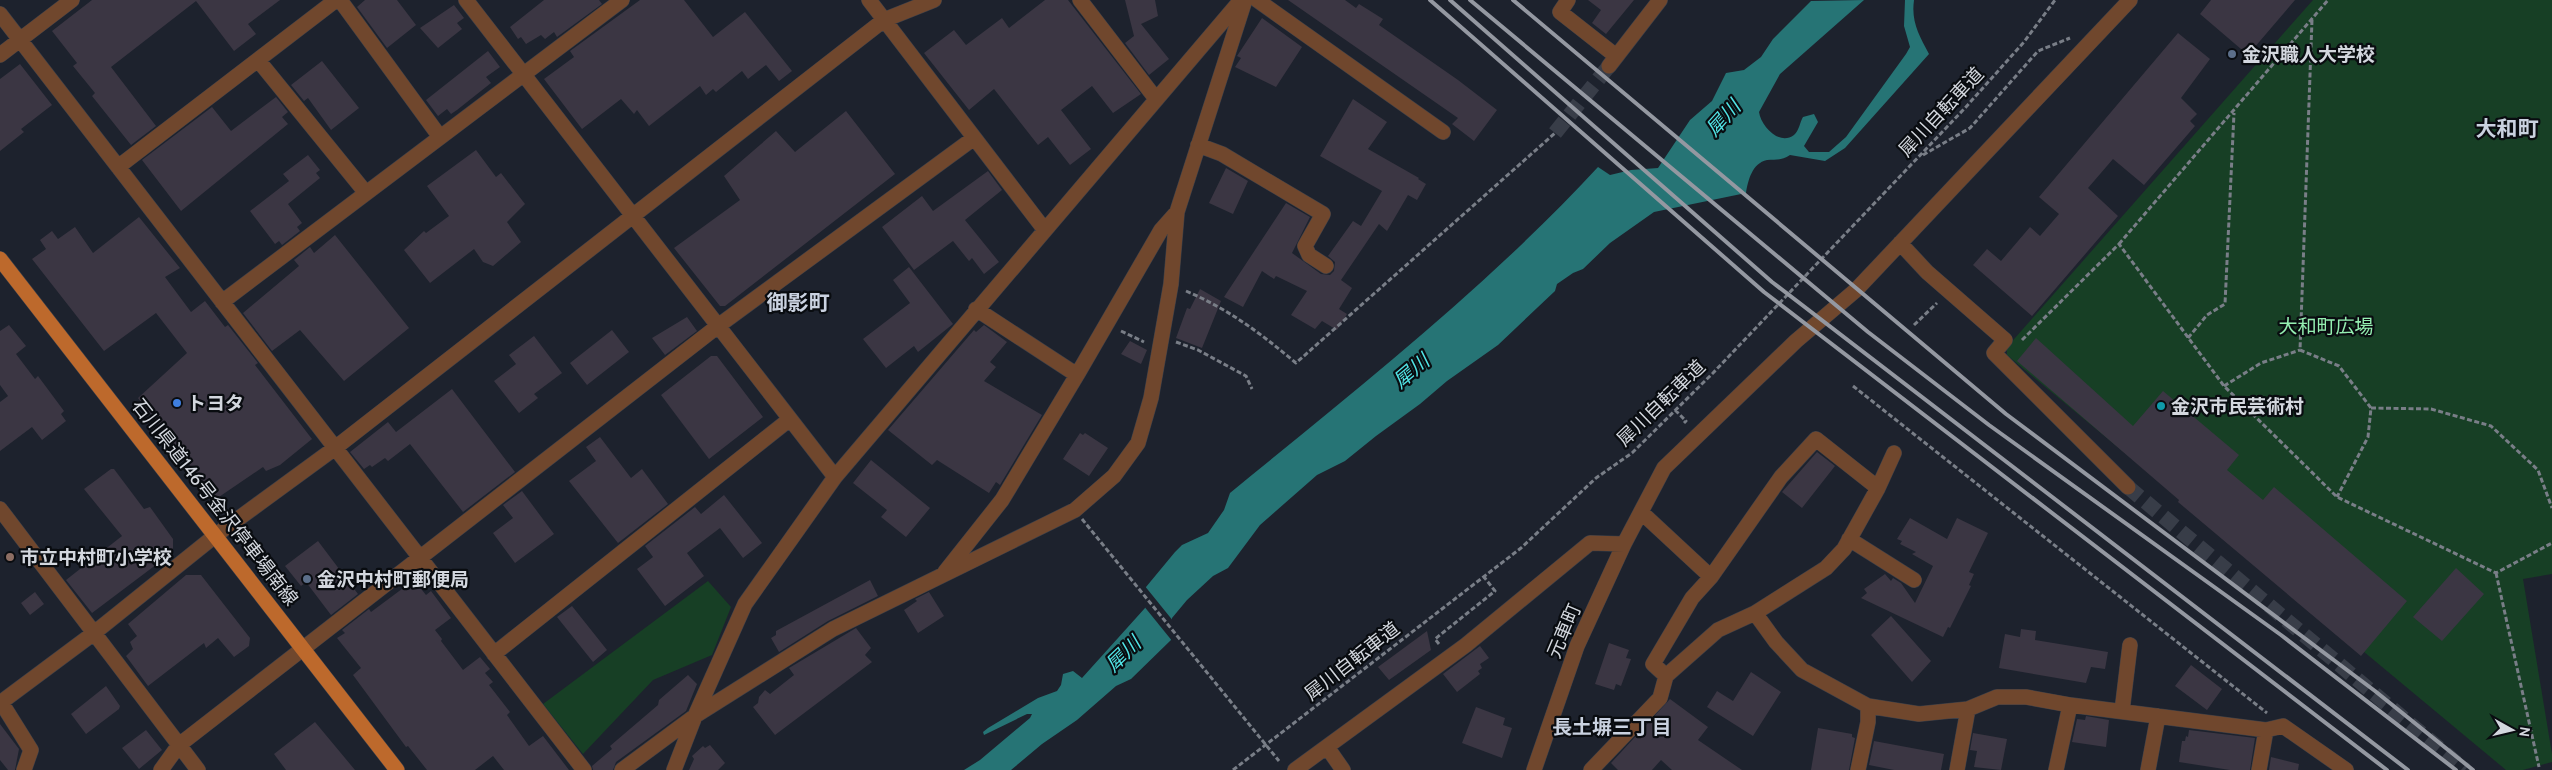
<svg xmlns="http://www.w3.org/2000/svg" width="2552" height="770" viewBox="0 0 2552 770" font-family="Cabin,'Noto Sans JP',sans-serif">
  <rect width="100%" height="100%" fill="#1d222d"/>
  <!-- green -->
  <path fill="#173f25" d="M2313,0H2552V574L2523,579L2552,754V762L2523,770H2506L2007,355V347Z
    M708,581L731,607L712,655L653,680L583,754L543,704Z"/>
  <!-- water -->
  <path fill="#267475" d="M1864,0L1780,74L1759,112C1761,126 1779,146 1794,135C1799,131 1800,122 1803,117L1814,114L1818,122L1804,146L1809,152H1829L1846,137L1906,54L1910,47L1904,26L1905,0H1914C1911,22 1919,35 1929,54L1845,148L1825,161L1790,155C1781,161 1776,159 1767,160C1752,163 1748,181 1746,193L1654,212L1610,243L1583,269L1573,273L1557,284L1555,291L1498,345L1447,381L1420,404L1376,436L1345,461L1317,475L1260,525L1228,568L1213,576L1187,600L1172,618L1171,640L1131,679L1116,686L1077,720L1042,744L1011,770H964L980,760L1030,718L1032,714H1027L984,735L983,732L988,728L1038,698L1057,691L1061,685L1063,674L1073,671L1082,678L1145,608L1146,587L1175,552L1182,545L1208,533L1224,510L1230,493C1357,389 1486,288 1598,167L1610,175L1631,170L1658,168L1690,120L1712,101L1726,73L1744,70L1761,57L1773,39L1811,1Z"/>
  <!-- pier -->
  <path fill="#1d222d" d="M1144,585L1174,622L1173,642L1143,605Z"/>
  <!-- building -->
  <path fill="#3b3643" d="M92,0H280L248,24L256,34L234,51L196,1L111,67L156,126L131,145L92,96L95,93L73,66L77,63L52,31Z
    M365,0H397L416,25L387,48L357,7Z
    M544,0H599L602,4L557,37L554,32L545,39L541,35L526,44L521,37L518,39L510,27Z
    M640,0H684L713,37L745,12L792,71L779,81L766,65L748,79L742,71L716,92L713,89L706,95L700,86L649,126L637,110L634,114L621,99L582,129L544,79L574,57L570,51Z
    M1045,0H1068L1141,94L1113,113L1092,86L1061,110L1091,149L1070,165L1048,137L1038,145L994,89L969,110L924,53L954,30L966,45L1002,18L1009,28Z
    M1125,0H1155L1158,16L1141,24L1169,59L1149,75L1125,43L1134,36Z
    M1288,0H1345L1356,8L1359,4L1383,19L1379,25L1458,80L1497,110L1474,141L1452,124L1458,118Z
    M1588,0H1634L1606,34L1592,23L1601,10Z
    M2211,0H2295L2248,55L2200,14Z
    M454,5L464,18L457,23L462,29L438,48L420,28Z
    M1262,18L1302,47L1276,87L1235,67L1241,58L1237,56Z
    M2178,33L2210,59L2181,98L2197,114L2190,121L2195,126L2144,185L2113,159L2088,188L2118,216L2032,316L1973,265L1987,249L2001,261L2030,227L2040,236L2059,214L2039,197Z
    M488,51L500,67L486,77L491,83L457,110L451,114L447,109L438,116L426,100Z
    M322,61L359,108L331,130L308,98L304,101L291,85Z
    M20,64L52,105L21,129L24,132L0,151V79Z
    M276,97L288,112L282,117L288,124L181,211L142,160L212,107L231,131Z
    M1353,99L1387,122L1368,149L1419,178L1418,179L1426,184L1417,200L1408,195L1387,231L1379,224L1341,280L1352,288L1339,309L1347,314L1337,330L1322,321L1315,329L1291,315L1307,291L1276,276L1274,279L1262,271L1243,307L1224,297L1286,203L1310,217L1292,253L1321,274L1330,275L1334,271L1335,262L1328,256L1353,221L1361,226L1382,191L1320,156Z
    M846,111L895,174L725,306H720L674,248L740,200L724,176L776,131L795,152Z
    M476,150L496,177L501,173L525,204L507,222L521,242L493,266L483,262L474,249L430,283L404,250L424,231L426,233L449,216L427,186Z
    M308,155L320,170L316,173L320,178L288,204L302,223L297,227L300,231L282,245L279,241L275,244L250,211L289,181L283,174Z
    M1226,168L1248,181L1233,214L1209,203Z
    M988,171L1002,190L965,220L999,262L984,274L972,258L969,261L953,241L914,270L882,227L922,196L933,211Z
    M139,217L180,268L165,277L191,312L205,301L225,327L228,325L258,363L255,365L312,439L280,465L266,471L263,467L216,499L138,398L187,353L156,313L104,351L32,259L46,249L40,240L52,231L58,239L75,227L93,253Z
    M335,235L409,328L344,381L300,330L272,351L243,313L299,266L294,260L310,247L314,253Z
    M909,267L953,324L918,352L914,346L886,368L863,339L910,303L893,280Z
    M1200,289L1221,301L1202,348L1176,338L1187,308L1190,309Z
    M687,317L697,331L665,355L652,338Z
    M9,325L26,346L16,354L35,379L38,376L64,411L61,414L66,421L42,440L32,427L0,451V402L8,396L0,385V331Z
    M984,325L1007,342L990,362L996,367L984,381L1042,415L1000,485L996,482L989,493L937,460L932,465L888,430L974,330L976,332Z
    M612,330L629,352L587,385L570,363Z
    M534,336L562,373L534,394L538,398L519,413L494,381L516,364L509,355Z
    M2036,338L2133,426L2163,391L2239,455L2227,470L2263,500L2274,487L2407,601L2361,656L2178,502L2179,500L2017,361Z
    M1130,341L1147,350L1141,364L1121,354Z
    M711,356H717L763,417L709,459L661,395Z
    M452,389L515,472L463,512L410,444L388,461L385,458L372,467L370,465L364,469L350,452L388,422L396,432Z
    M1080,433L1083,435L1085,433L1108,448L1089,476L1063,459Z
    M600,437L631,478L642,469L668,504L618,543L569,481L596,461L586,447Z
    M1817,452L1835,466L1802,508L1782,492Z
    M871,460L930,508L906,537L881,517L887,510L853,483Z
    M111,469H114L144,509L150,507L173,539V552L92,613L66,580L122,536L84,489Z
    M522,491L554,534L515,563L493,533L513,518L503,505Z
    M724,495L762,543L743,558L720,528L687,553L704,576L665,606L637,569L653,557L645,546L695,507L701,514Z
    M1910,518L1947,539L1957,518L1988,533L1969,572L1974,574L1969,585L1971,586L1950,628L1948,627L1943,637L1861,598L1867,593L1864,589L1885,574L1891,581L1893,578L1901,583L1915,603L1933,566L1912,554L1916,552L1900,544L1902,541L1897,539Z
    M318,541L358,594L331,615L306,582L301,586L285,566Z
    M2456,568L2484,594L2442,641L2413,617Z
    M186,575H201L250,638L249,646L234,657L218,638L206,648L204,643L148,686L126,656L133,649L130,642L137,636L128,624Z
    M414,580L426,595L431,591L451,618L435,630L442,639L441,641L463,670L480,657L490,669L485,673L493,682L489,685L510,712L507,715L529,746L543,736L569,770H504L493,756L475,770H427L408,746L406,747L353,675L361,668L337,638L345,633L342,630L369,609L371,612Z
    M870,580L878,596L828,621L779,652L771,638L776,635V631Z
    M35,592L44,604L30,615L21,603Z
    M929,592L944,616L918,633L904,610L917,601L915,599Z
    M572,606L607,650L593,662L557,617Z
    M1891,616L1931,661L1912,682L1871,635Z
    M856,628L871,648L865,655L872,662L775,735L753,707L758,703L759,697L765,690L770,694L794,675L789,668Z
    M2021,629L2036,631L2035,640L2108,652L2105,669L2091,667L2086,683L1999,668L2005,634L2020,637Z
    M1427,631L1431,650L1389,680L1378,667Z
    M1609,643L1629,650L1626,658L1631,659L1621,686L1616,684L1614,690L1595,684Z
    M1480,646L1489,658L1480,664L1482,668L1478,671L1480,674L1457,692L1443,674Z
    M2191,665L2222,689L2207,710L2175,686Z
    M1751,672L1781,692L1753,736L1707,707L1717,691L1733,701Z
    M688,675L697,684L686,711L616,762L613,770H593L592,766L612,749L610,746L658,705L659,700Z
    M106,686L120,706L119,709L86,734L71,714Z
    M1670,699L1708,727L1698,740L1742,770H1672L1661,760L1652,770H1618L1611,763Z
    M1476,707L1505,718L1503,725L1512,728L1502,758L1462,743Z
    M2086,716L2109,720L2106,747L2072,742L2077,719L2085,720Z
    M315,722L355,770H286L274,754Z
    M0,724L19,749L15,770H8L0,760Z
    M1818,728L1852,734V737L1855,738L1849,770H1811Z
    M146,730L162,750L139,769L122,748Z
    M2189,730L2255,738L2250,770H2230L2179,762L2182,741H2185L2186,736L2188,737Z
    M1973,733L2007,739L2001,770L1974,767L1977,751L1970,750Z
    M1874,741L1944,754L1941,770H1894L1869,765Z
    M710,745L725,763L718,770H689L694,759L692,756L703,746L705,748Z
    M2271,757L2299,764L2298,770H2269Z"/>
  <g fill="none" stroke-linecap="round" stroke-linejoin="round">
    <!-- minor-tunnel -->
    <path stroke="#383d48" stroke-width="15" stroke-dasharray="15 8" stroke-linecap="butt" d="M1555,133L1609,66
      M2128,487L2465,770"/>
    <!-- minor casing -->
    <g stroke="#3a3f49" stroke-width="16">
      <path id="minor" d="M340,0L440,137
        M466,0L835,477
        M869,0L1044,229
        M1080,0L1156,99
        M1257,0L1443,132
        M1568,0L1560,12L1616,56
        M0,14L584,770
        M0,55L72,0
        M258,60L366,193
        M1609,66L1660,0
        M1198,145L1222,154L1323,214L1305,246L1309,255L1326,266
        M118,167L336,0
        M1900,243L1927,272L2005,340L1994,353L2128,487
        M222,302L622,0
        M1077,375L1161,230L1177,212
        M0,509L198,770
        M1641,512L1711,577
        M1849,539L1914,580
        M945,572L1002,500L1077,375L976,309
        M1755,613L1776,642L1802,670L1868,706L1919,714L1968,709L1997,697H2026L2070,705L2266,730L2259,770
        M494,654L790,419
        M1666,676L1718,630L1755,613L1826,568L1844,549L1878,488L1894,453
        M1,702L31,750L24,770
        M0,703L94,633L216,535L335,448L884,20L934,0
        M2122,711L2130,645
        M2266,730L2283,726L2346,770
        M1327,747L1343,770
        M161,770L179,745L718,326L974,138
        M622,770L695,716L833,629L1075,510L1114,476L1138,443L1151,398L1171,284L1177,212L1245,0
        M674,770L695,716L745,604L835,477L1241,0
        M1295,770L1466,645L1590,543L1624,544
        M1534,770L1577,646L1624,544L1664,468L1796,341L1856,290L2130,0
        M1591,770L1660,698L1666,676L1653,664L1692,598L1711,577L1781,477L1816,439L1878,488
        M1858,770L1868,722V706
        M1957,770L1968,709
        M2056,770L2070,705
        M2148,770L2158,716"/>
    </g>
    <!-- major casing -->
    <g stroke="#3a3f49" stroke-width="16">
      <path id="major" d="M0,259L397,770"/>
    </g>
    <!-- path -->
    <path stroke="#797e87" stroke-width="3" stroke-dasharray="5 2.5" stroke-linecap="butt" d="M2312,20L2300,350L2339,366L2371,408L2368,437L2337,497
      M1923,155L1970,128L2038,51L2070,38
      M2119,244L2328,0
      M1186,291C1230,310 1260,333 1296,363L1555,133
      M1914,325L1937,303
      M1121,331L1144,342
      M2188,338L2207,315L2225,304L2234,113
      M2022,340L2119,244L2224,386L2337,497L2496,573L2552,543
      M1176,342L1198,350L1246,376L1252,389
      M1853,386L2267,713
      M2224,386L2261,363L2300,350
      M2371,408L2431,409L2491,426L2538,470L2552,508
      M1675,410L1686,421L1684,423
      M2496,573L2539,767
      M1439,644L1435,639L1495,591L1484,577
      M1233,770L1521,548L1596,478L1632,453L1713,373L1965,108L2024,42L2055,0"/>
    <!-- minor -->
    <use href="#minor" stroke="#70472d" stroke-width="15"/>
    <!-- major -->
    <use href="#major" stroke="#bd692c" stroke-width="15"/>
    <!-- rail -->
    <path stroke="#9498a1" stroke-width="4" d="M1430,0L1764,292L2387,770
      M1450,0L1772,282L2408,770
      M1470,0L1868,332L1989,425L2281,635L2456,770
      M1513,0L2006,414L2375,691L2473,770"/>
    <!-- path-bridge -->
    <path stroke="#797e87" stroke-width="3" stroke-dasharray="5 2.5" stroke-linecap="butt" d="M1082,519L1279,761"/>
  </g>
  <!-- markers -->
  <g fill="#5c6f8a" stroke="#090c10" stroke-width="2">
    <circle cx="2232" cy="54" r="5"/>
    <circle cx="307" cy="579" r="5"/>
  </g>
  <circle fill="#3f7fe0" stroke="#090c10" stroke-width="2" cx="177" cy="403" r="5"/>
  <circle fill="#0f9aa8" stroke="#090c10" stroke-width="2" cx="2161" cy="406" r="5"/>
  <circle fill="#8d6e63" stroke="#090c10" stroke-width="2" cx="10" cy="557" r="5"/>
  <g text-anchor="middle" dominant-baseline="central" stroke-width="4.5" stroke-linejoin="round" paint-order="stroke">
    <!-- poi labels -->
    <g font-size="19" font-weight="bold" fill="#d3d7de" stroke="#090c10" text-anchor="start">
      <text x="2242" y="54">金沢職人大学校</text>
      <text x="187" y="403">トヨタ</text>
      <text x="2171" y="406">金沢市民芸術村</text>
      <text x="20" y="557">市立中村町小学校</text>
      <text x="317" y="579">金沢中村町郵便局</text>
    </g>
    <!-- street labels -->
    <g font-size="19" fill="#d3d7de" stroke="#090c10">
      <text transform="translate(1941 112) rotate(-47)">犀川自転車道</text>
      <text transform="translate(1661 403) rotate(-44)">犀川自転車道</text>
      <text transform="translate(215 502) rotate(52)">石川県道146号金沢停車場南線</text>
      <text transform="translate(1564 631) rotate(-67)">元車町</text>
      <text transform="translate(1352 661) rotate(-38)">犀川自転車道</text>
    </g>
    <!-- park labels -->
    <g font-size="19" fill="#95efb1" stroke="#090c10">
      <text x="2326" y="326">大和町広場</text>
    </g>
    <!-- water labels -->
    <g font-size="20" font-style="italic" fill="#51e4e6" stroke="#090c10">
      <text transform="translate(1723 118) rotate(-48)">犀川</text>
      <text transform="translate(1411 371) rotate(-40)">犀川</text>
      <text transform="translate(1123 654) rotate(-44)">犀川</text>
    </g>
    <!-- neighbourhood labels -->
    <g font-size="20" font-weight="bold" fill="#cad2e0" stroke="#090c10">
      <text x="1612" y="727">長土塀三丁目</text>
    </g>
    <!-- quarter labels -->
    <g font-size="21" font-weight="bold" fill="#cad2e0" stroke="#090c10">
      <text x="2507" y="128">大和町</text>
      <text x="798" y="302">御影町</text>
    </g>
  </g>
  <!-- north arrow -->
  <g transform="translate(2512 730) rotate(98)" stroke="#090c10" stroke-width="4" paint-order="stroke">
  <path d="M0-4L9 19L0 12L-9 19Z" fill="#d3d7de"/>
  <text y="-8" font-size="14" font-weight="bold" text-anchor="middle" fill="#d3d7de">N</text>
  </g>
</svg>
